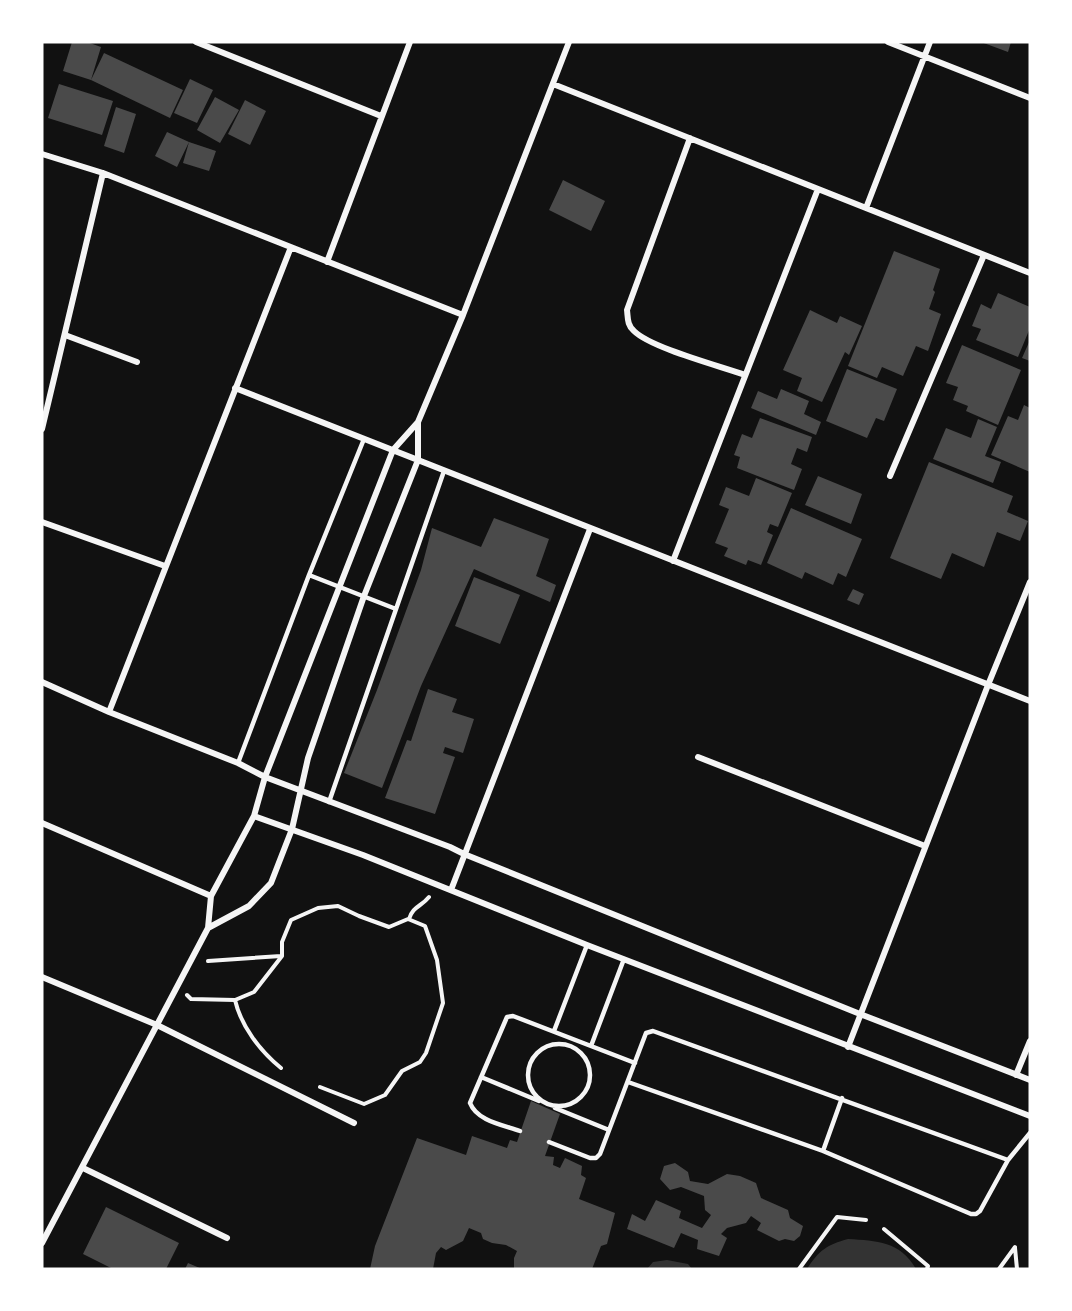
<svg xmlns="http://www.w3.org/2000/svg" width="1072" height="1311" viewBox="0 0 1072 1311" font-family="'Fira Sans Condensed',sans-serif">
  <rect width="100%" height="100%" fill="#111"/>
  <!-- water -->
  <path fill="#333" d="M848,1239C877,1241 900,1241 916,1269H807C819,1250 827,1245 848,1239Z
    M667,1260L688,1264L692,1269H647L653,1262Z"/>
  <!-- building -->
  <path fill="#4a4a4a" d="M72,42H87L101,47L91,80L63,71Z
    M981,42H1011L1008,52Z
    M104,53L183,90L170,118L91,80Z
    M190,79L213,90L197,123L174,113Z
    M59,84L113,101L102,135L48,118Z
    M215,97L239,110L220,143L197,130Z
    M245,100L266,111L250,145L228,134Z
    M116,107L136,114L124,153L104,146Z
    M167,132L189,142L216,151L209,171L183,163L189,142L177,167L155,156Z
    M563,180L605,201L591,231L549,210Z
    M894,251L940,269L933,290L935,292L929,309L941,314L928,351L916,346L903,376L882,367L877,378L848,366Z
    M998,293L1030,307V328L1018,357L976,340L981,329L972,326L981,304L991,309Z
    M810,310L837,323L840,316L862,326L849,355L845,352L822,402L797,391L802,378L783,370Z
    M1030,340V361L1022,358Z
    M962,345L1021,370L998,425L966,411L968,406L953,400L958,387L946,383Z
    M847,369L897,389L884,421L876,418L867,438L826,421Z
    M781,389L809,401L804,414L821,422L816,435L751,408L758,391L777,399Z
    M1024,405L1030,408V472L991,455L1008,416L1018,420Z
    M760,418L812,437L807,452L797,448L791,464L802,469L794,490L737,468L740,457L734,455L742,434L752,438Z
    M978,419L997,427L985,456L1001,462L993,483L933,459L946,428L971,438Z
    M929,462L1013,496L1007,512L1028,521L1020,541L997,532L984,567L952,553L941,579L890,558Z
    M818,476L862,494L851,524L805,505Z
    M756,478L792,493L778,527L770,524L767,532L773,535L761,565L748,560L746,565L724,556L728,548L715,543L729,509L719,505L726,487L749,496Z
    M791,508L862,539L846,577L838,573L833,585L805,572L802,579L767,563Z
    M494,518L549,539L536,576L556,585L550,602L474,569L421,686L382,788L344,773L377,690L421,570L432,528L481,547Z
    M474,577L520,595L500,644L455,626Z
    M853,589L864,594L859,605L847,600Z
    M428,689L457,699L452,712L474,719L463,753L445,747L443,753L455,757L435,814L385,798L407,740L411,741Z
    M531,1101L560,1114L545,1156L554,1157L553,1165L560,1168L565,1158L582,1166L581,1175L586,1178L579,1199L615,1213L607,1244L601,1246L592,1269H514V1258L517,1251L506,1245L492,1243L483,1239L481,1233L469,1228L463,1241L446,1250L441,1247L436,1253L433,1269H370L375,1246L417,1138L466,1155L472,1136L507,1148L510,1140L517,1142Z
    M675,1163L688,1172L690,1181L708,1184L727,1174L740,1176L756,1183L761,1198L788,1210L790,1218L803,1226L800,1236L794,1241L785,1239L779,1241L757,1230L761,1223L751,1216L746,1223L727,1228L721,1234L727,1238L719,1256L697,1249L698,1240L681,1233L674,1248L627,1229L632,1214L645,1221L656,1200L681,1211L679,1218L702,1228L711,1215L705,1210L704,1196L681,1187L670,1190L660,1179L664,1166Z
    M106,1207L179,1243L166,1269H113L83,1254Z
    M188,1263L202,1269H185Z"/>
  <g fill="none" stroke-linecap="round" stroke-linejoin="round">
    <!-- path -->
    <path stroke="#f5f5f5" stroke-width="4" d="M409,919C413,906 421,907 429,897
      M208,961L281,956
      M187,995L191,999L235,1000L254,992L282,956V942L291,920L318,908L338,906L359,916L389,927L408,919L425,926L437,960L443,1003L426,1053L420,1062L402,1071L385,1095L364,1104L320,1087
      M235,1000C241,1026 260,1051 281,1068
      M884,1229L928,1266L927,1269
      M1015,1248L1017,1269
      M799,1269L837,1217L866,1220
      M999,1269L1015,1247"/>
    <!-- service -->
    <path stroke="#f5f5f5" stroke-width="4.5" d="M309,575L396,609
      M238,763L309,575L364,439
      M329,802L444,471
      M554,1031L587,945
      M528 1075a31 31 0 1 1 62 0a31 31 0 1 1-62 0Z
      M591,1046L624,959
      M481,1077L539,1101
      M628,1082L823,1151L971,1214H976L980,1211L1008,1160L1030,1133
      M555,1108L609,1130
      M520,1131C503,1125 477,1121 470,1103L507,1017L513,1016L635,1063
      M549,1142L590,1158H596L600,1154L646,1033L653,1031L1008,1160
      M823,1151L842,1098"/>
    <!-- minor -->
    <path stroke="#f5f5f5" stroke-width="6" d="M196,42L381,116
      M888,42L1030,98
      M553,84L1030,273
      M690,138L627,310C628,318 627,325 634,331C651,348 720,366 745,375
      M42,154L103,173L463,315
      M866,208L930,42
      M327,262L410,42
      M65,335L137,362
      M235,388L1030,701
      M42,429L103,173
      M890,476L984,255
      M42,522L165,566
      M673,561L818,189
      M42,682L109,712L238,763L265,777L393,450L418,422L463,315L569,42
      M109,712L291,247
      M698,757L925,846
      M254,816L363,855L587,945L1030,1116
      M42,823L211,896
      M451,890L590,529
      M208,928L249,906L271,883L292,829L308,758L364,596L418,460V422
      M42,977L157,1025L354,1123
      M848,1047L988,685L1030,582
      M1016,1075L1030,1041
      M83,1168L227,1238
      M42,1243L208,928L211,896L254,816L265,777L450,847L464,854L860,1014L1030,1080"/>
  </g>
  <!-- border -->
  <rect width="1072" height="1311" fill="none" stroke="#ffffff" stroke-width="87"/>
</svg>
